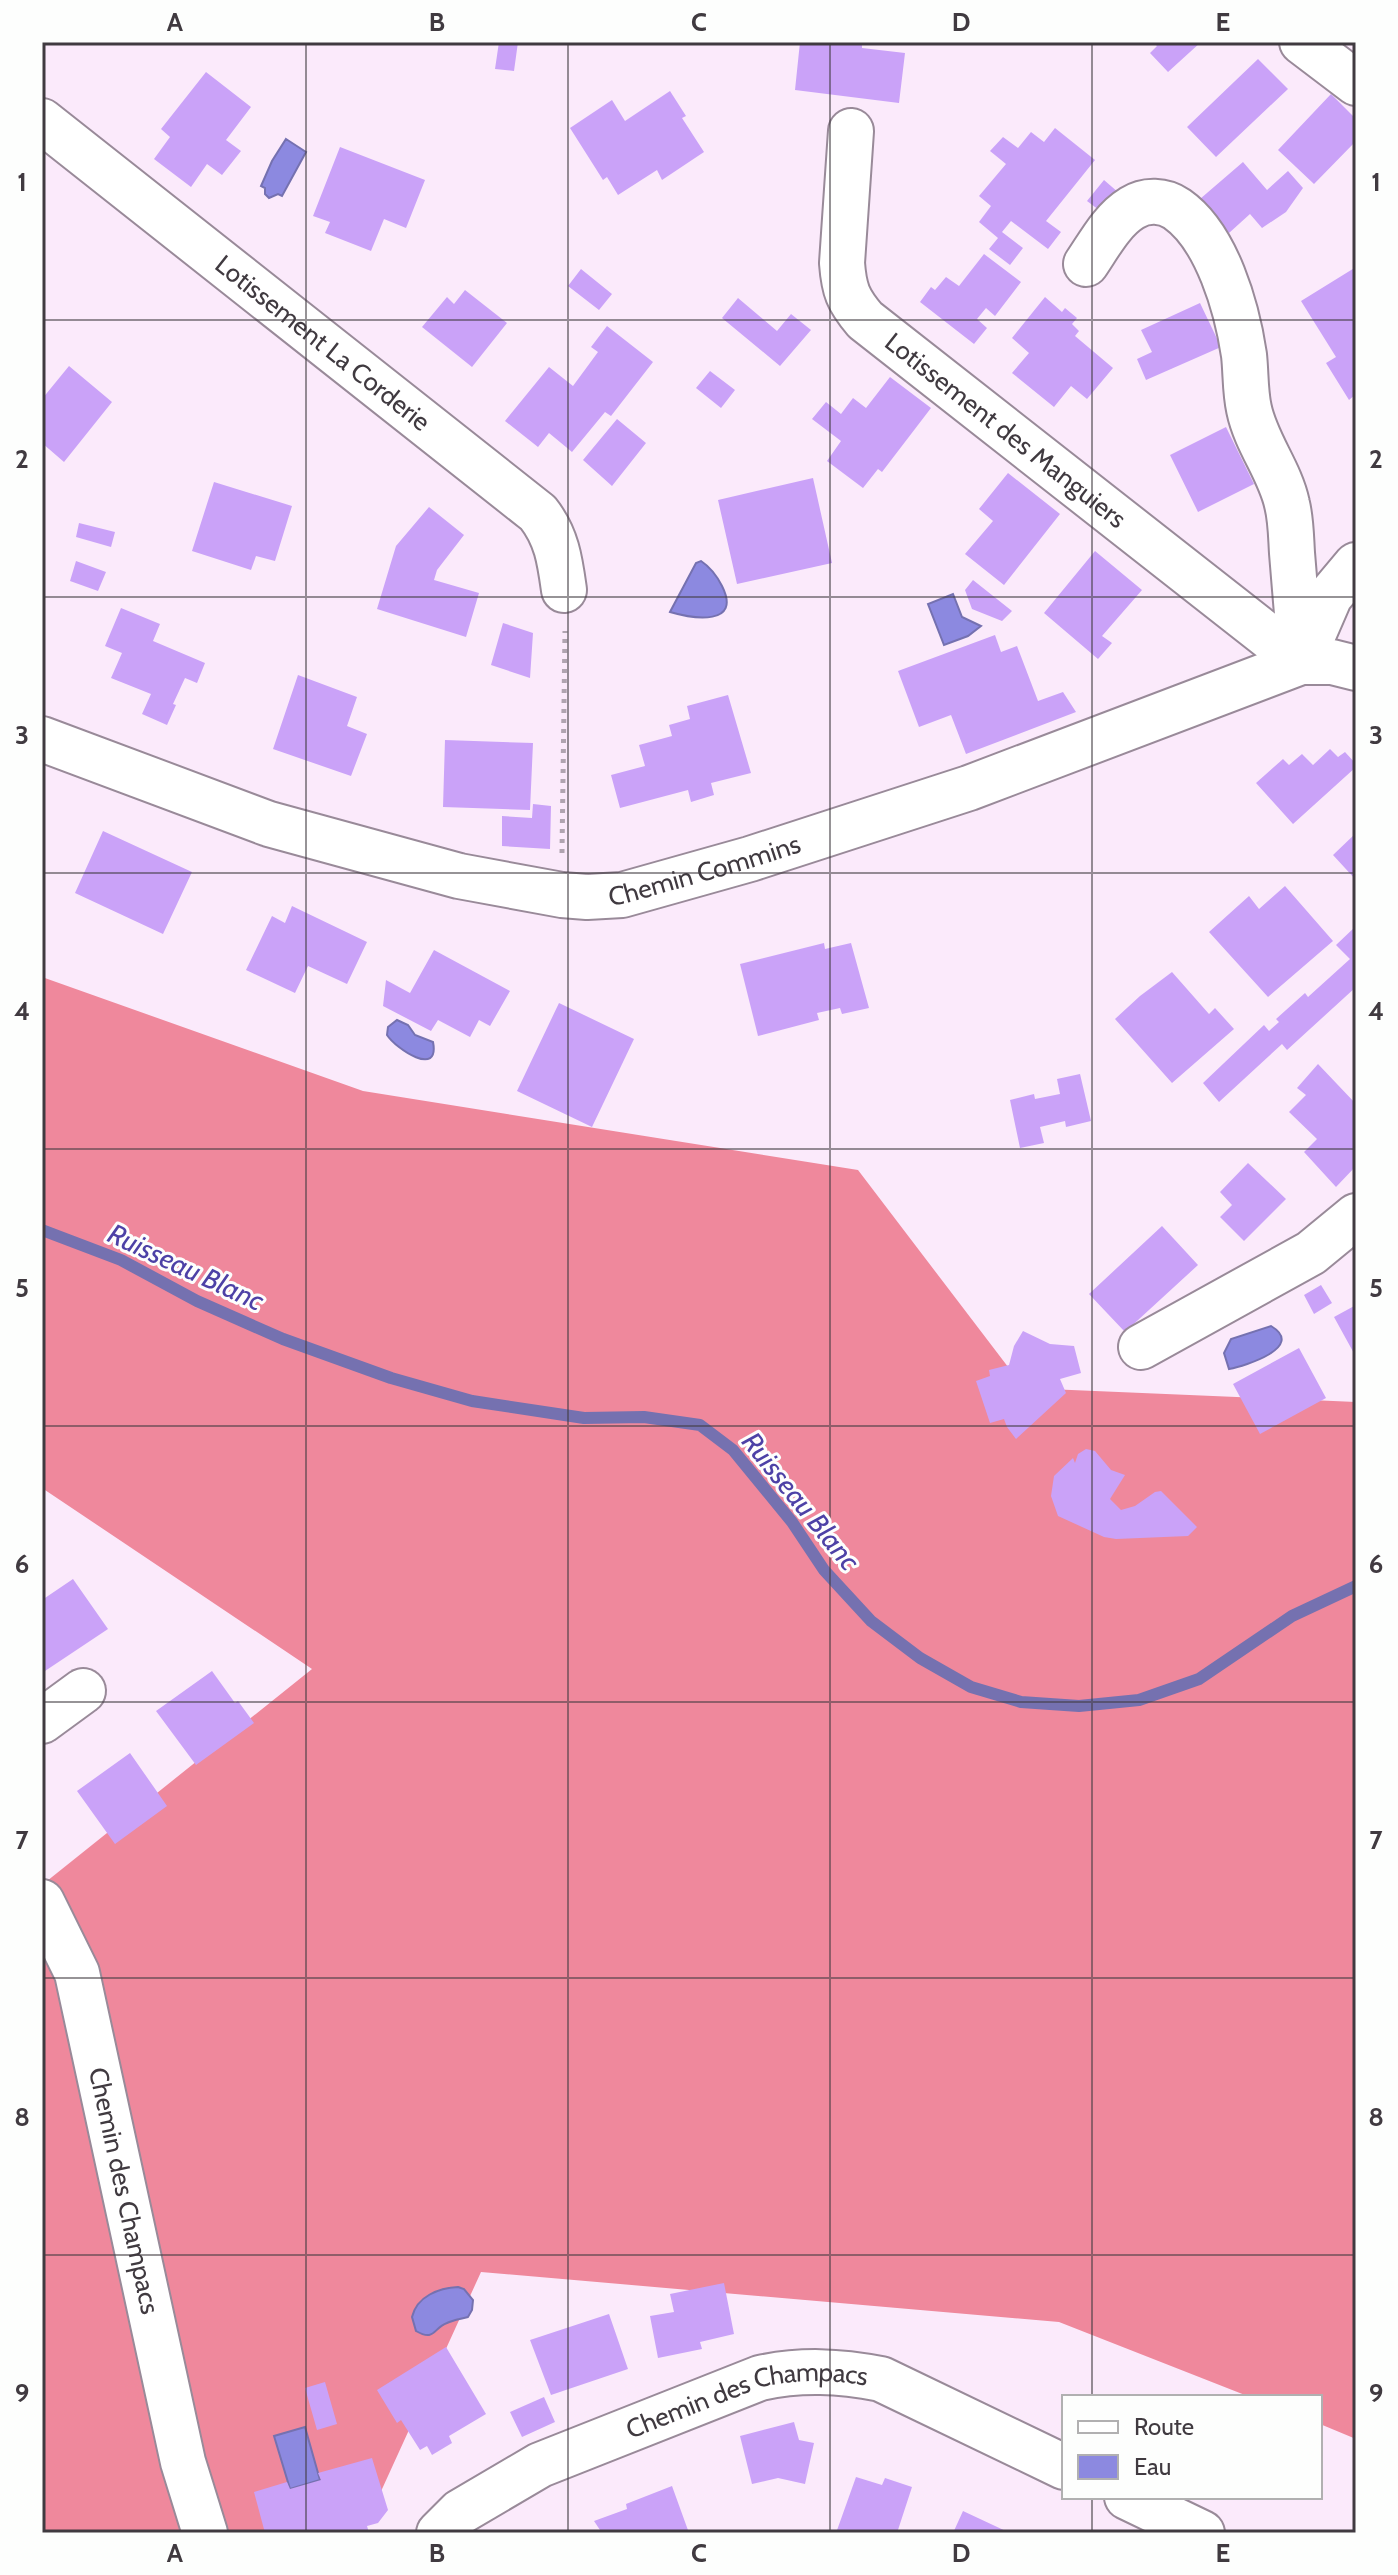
<svg xmlns="http://www.w3.org/2000/svg" width="1398" height="2575" viewBox="0 0 1398 2575" font-family="Cabin,sans-serif">
  <rect width="100%" height="100%" fill="#fbeafb"/>
  <!-- forest -->
  <path fill="#ef889c" d="M42,977L363,1091L858,1170L1024,1388L1356,1402V2439L1320,2424V2397H1250L1059,2322L481,2272L362,2533H42V1885L312,1669L42,1488Z"/>
  <!-- water -->
  <path fill="#8c89e0" stroke="#7571b0" stroke-width="2" d="M286,139L306,152L282,196L278,194L269,198L265,194V188L261,186L272,161Z
    M701,561C710,567 717,576 722,586C742,626 694,619 670,612L696,563Z
    M953,594L962,617L981,626L968,636L944,645L928,604Z
    M397,1020L408,1025L415,1035L433,1042C440,1078 396,1049 387,1035L388,1027Z
    M1271,1326C1306,1347 1245,1366 1229,1369L1224,1353L1231,1339Z
    M458,2287L464,2289L473,2300L472,2310L468,2317C461,2319 453,2320 447,2323C433,2328 435,2342 416,2331L412,2317C417,2296 439,2288 458,2287Z
    M305,2427L320,2480L290,2489L274,2436Z"/>
  <g fill="none" stroke-linecap="round" stroke-linejoin="round">
    <!-- stream -->
    <path stroke="#7571b0" stroke-width="12" d="M42,1230L121,1260L197,1301L283,1339L391,1378L472,1401L584,1418L644,1417L700,1425L733,1450L792,1522L824,1570L871,1621L920,1658L971,1687L1021,1702L1079,1706L1139,1700L1199,1679L1292,1616L1356,1586"/>
  </g>
  <!-- building -->
  <path fill="#caa2f8" d="M499,42H518L514,71L495,69Z
    M800,42H862V48L905,53L899,103L795,90Z
    M1153,42H1201L1168,72L1150,53L1157,46Z
    M1258,59L1288,89L1216,157L1187,127Z
    M206,72L251,107L226,140L241,151L222,175L207,164L191,187L154,159L170,137L161,129Z
    M670,91L686,116L682,118L704,152L662,180L657,170L618,195L607,177L603,180L570,128L612,100L625,121Z
    M1331,94L1356,119V141L1314,184L1278,150Z
    M1055,128L1095,160L1046,221L1061,232L1048,249L1011,221L1002,232L1023,248L1010,265L989,249L998,238L979,222L991,206L979,196L1006,164L990,151L1003,137L1018,148L1031,132L1044,142Z
    M340,147L425,180L406,228L384,219L371,251L325,233L330,222L313,216Z
    M1243,162L1267,190L1288,171L1303,188L1286,212L1262,228L1250,214L1229,233L1200,199Z
    M1104,180L1119,193L1103,213L1087,201Z
    M984,254L1021,282L995,316L986,308L977,319L987,328L974,344L920,302L931,287L935,290L946,277L959,286Z
    M1356,267V394L1349,400L1326,363L1336,357L1301,301Z
    M581,269L612,294L599,310L568,286Z
    M465,290L507,323L472,367L422,327L447,297L454,304Z
    M1045,297L1062,312L1065,308L1077,318L1072,324L1079,331L1075,336L1113,368L1087,399L1071,386L1054,407L1012,373L1029,353L1012,338Z
    M738,298L777,331L791,314L811,330L780,366L722,318Z
    M1200,303L1221,347L1146,380L1137,359L1152,352L1141,330Z
    M607,326L653,362L611,416L605,412L572,452L549,433L538,447L505,421L549,367L573,386L598,352L591,347Z
    M69,366L112,402L64,462L42,443V399Z
    M710,371L735,390L721,408L696,388Z
    M890,377L931,408L882,472L878,469L863,488L827,461L841,441L812,419L826,402L841,414L853,398L866,408Z
    M617,419L646,443L612,486L583,460Z
    M1226,427L1254,484L1198,512L1170,455Z
    M1008,473L1060,514L1004,585L965,554L993,521L979,509Z
    M813,478L832,563L737,584L718,500Z
    M214,482L292,506L275,561L256,556L251,570L192,551Z
    M429,507L464,535L437,570L434,580L479,593L466,637L377,609L396,546Z
    M79,523L115,532L111,547L76,537Z
    M1095,551L1142,590L1102,636L1112,643L1098,659L1044,613Z
    M76,561L106,572L98,591L70,581Z
    M973,580L1012,611L1002,621L972,609L965,590Z
    M121,608L160,624L153,641L205,663L197,683L185,678L173,704L176,705L167,725L142,714L151,694L111,678L122,653L105,646Z
    M503,623L533,633L530,678L491,665Z
    M995,635L1001,652L1017,646L1038,701L1063,692L1076,712L966,754L951,715L919,727L898,671Z
    M298,675L357,697L347,726L367,734L351,776L273,749Z
    M728,695L751,773L711,783L714,795L691,802L688,790L620,808L611,775L645,766L639,745L672,736L669,725L690,719L687,706Z
    M445,740L533,743L530,810L443,807Z
    M1330,749L1338,757L1345,752L1356,764V767L1293,824L1256,783L1283,759L1289,765L1302,754L1313,765Z
    M533,804L551,806L550,849L502,846V816L532,818Z
    M103,831L192,872L163,934L75,893Z
    M1356,833V880L1333,855Z
    M1285,886L1333,941L1268,997L1209,932L1249,896L1259,909Z
    M292,906L367,942L347,984L308,966L295,993L246,970L272,916L285,923Z
    M1356,926V987L1287,1050L1282,1044L1219,1102L1203,1083L1264,1025L1269,1031L1279,1022L1276,1019L1305,993L1308,997L1350,959L1336,945Z
    M824,943L825,949L851,943L869,1008L842,1014L840,1008L817,1013L819,1020L758,1036L740,964Z
    M434,950L510,991L490,1026L479,1020L470,1037L438,1020L431,1031L383,1006L386,980L410,993Z
    M1172,972L1209,1014L1215,1008L1234,1029L1172,1083L1115,1019L1140,996Z
    M559,1003L634,1039L592,1127L517,1091Z
    M1318,1064L1356,1104V1166L1336,1187L1304,1152L1317,1139L1289,1112L1306,1095L1297,1088Z
    M1080,1074L1091,1121L1066,1127L1065,1121L1040,1127L1044,1143L1020,1148L1010,1100L1034,1094L1035,1099L1060,1094L1057,1079Z
    M1248,1163L1286,1199L1244,1241L1220,1217L1232,1205L1220,1192Z
    M1162,1226L1198,1265L1125,1332L1089,1294Z
    M1321,1285L1332,1303L1314,1314L1304,1295Z
    M1356,1305V1357L1334,1317Z
    M1023,1331L1050,1344L1074,1346L1081,1373L1060,1379L1066,1393L1016,1439L1007,1427L1004,1419L990,1423L976,1381L990,1376L989,1370L1009,1365L1014,1346Z
    M1299,1348L1326,1398L1260,1434L1233,1384Z
    M1086,1449L1095,1451L1111,1470L1125,1475L1110,1499L1121,1510L1135,1506L1155,1492L1161,1491L1197,1527L1188,1536L1116,1539L1104,1537L1058,1516L1051,1496L1054,1476L1073,1458L1075,1463L1078,1454Z
    M73,1579L108,1629L42,1673V1600Z
    M212,1671L235,1703L238,1701L254,1723L196,1765L156,1711Z
    M130,1753L167,1806L115,1844L77,1791Z
    M724,2283L734,2334L700,2342L702,2349L658,2358L650,2316L674,2312L670,2294Z
    M609,2314L628,2369L551,2395L530,2340Z
    M446,2347L486,2414L449,2436L452,2443L432,2455L427,2446L420,2450L401,2420L397,2423L377,2390Z
    M325,2382L337,2424L317,2430L305,2388Z
    M544,2397L555,2422L522,2437L510,2412Z
    M794,2422L799,2440L814,2443L805,2484L778,2478L752,2484L740,2436Z
    M372,2458L388,2510L378,2523L367,2526L369,2533H265L254,2492L287,2482L290,2489L321,2480L318,2473Z
    M856,2477L882,2485L885,2478L912,2487L897,2533H836Z
    M672,2486L689,2533H602L594,2521L627,2509L626,2504Z
    M963,2511L1010,2533H953Z"/>
  <g fill="none" stroke-linecap="round" stroke-linejoin="round">
    <!-- minor casing -->
    <g stroke="#998a99" stroke-width="48">
      <g id="minor">
        <path d="M1302,42L1356,83"/>
        <path id="s1" d="M42,121L538,513C557,537 560,561 564,590"/>
        <path id="s2" d="M851,131L842,263C844,290 848,300 865,320L1301,662"/>
        <path d="M1086,264C1099,245 1112,220 1132,208C1146,199 1164,200 1177,209C1217,237 1237,308 1244,355C1246,373 1245,391 1249,409C1256,443 1280,471 1287,504C1291,520 1291,537 1292,553C1295,589 1298,625 1301,662"/>
        <path d="M1304,656L1330,596L1356,565"/>
        <path d="M1141,1347L1311,1253L1356,1216"/>
        <path d="M42,1721L83,1691"/>
        <path id="s3" d="M42,1902L77,1973L183,2462L205,2533"/>
        <path d="M1127,2497L1202,2533"/>
        <path id="s4" d="M439,2533L460,2512L540,2465L760,2378C802,2369 839,2371 881,2379L1064,2467"/>
      </g>
    </g>
    <!-- tertiary casing -->
    <g stroke="#998a99" stroke-width="48">
      <g id="tertiary">
        <path id="s5" d="M42,739L269,824L459,876L562,895L587,897L622,895L750,859L969,788L1301,662H1332L1356,668"/>
      </g>
    </g>
    <!-- path -->
    <path stroke="#b0a4b0" stroke-width="5" stroke-dasharray="4 6" stroke-linecap="butt" d="M562,853L565,631"/>
    <!-- minor -->
    <use href="#minor" stroke="#fff" stroke-width="44"/>
    <!-- tertiary -->
    <use href="#tertiary" stroke="#fff" stroke-width="44"/>
  </g>
  <!-- grid -->
  <path fill="none" stroke="#403a40" stroke-width="2" stroke-opacity="0.55" d="M306,42V2533M568,42V2533M830,42V2533M1092,42V2397M42,320H1356M42,597H1356M42,873H1356M42,1149H1356M42,1426H1356M42,1702H1356M42,1978H1356M42,2255H1356M1092,2497V2533"/>
  <g text-anchor="middle" dominant-baseline="central" stroke-width="6" stroke-linejoin="round" paint-order="stroke">
    <!-- street labels -->
    <g font-size="26" fill="#403a40" stroke="#fdfefd">
      <text stroke="none"><textPath href="#s1" startOffset="358">Lotissement La Corderie</textPath></text>
      <text stroke="none"><textPath href="#s2" startOffset="374">Lotissement des Manguiers</textPath></text>
      <text stroke="none"><textPath href="#s5" startOffset="690">Chemin Commins</textPath></text>
      <text stroke="none"><textPath href="#s3" startOffset="302">Chemin des Champacs</textPath></text>
      <text stroke="none"><textPath href="#s4" startOffset="342">Chemin des Champacs</textPath></text>
    </g>
    <!-- water labels -->
    <g font-size="28" font-style="italic" fill="#4d41a6" stroke="#fdfefd">
      <text transform="translate(186 1267) rotate(25)">Ruisseau Blanc</text>
      <text transform="translate(801 1501) rotate(51)">Ruisseau Blanc</text>
    </g>
  </g>
  <!-- border -->
  <rect width="1398" height="2575" fill="none" stroke="#fdfefd" stroke-width="88"/>
  <!-- legend -->
  <rect x="1062" y="2395" width="260" height="104" fill="#fdfefd" stroke="#b1b0b1" stroke-width="2"/>
  <rect x="1078" y="2421" width="40" height="12" fill="#ffffff" stroke="#b1b0b1" stroke-width="2"/>
  <text x="1134" y="2435" font-size="24" fill="#403a40">Route</text>
  <rect x="1078" y="2455" width="40" height="24" fill="#8c89e0" stroke="#b1b0b1" stroke-width="2"/>
  <text x="1134" y="2475" font-size="24" fill="#403a40">Eau</text>
  <rect x="44" y="44" width="1310" height="2487" fill="none" stroke="#403a40" stroke-width="3"/>
  <g font-size="26" text-anchor="middle" font-weight="bold" fill="#403a40">
    <text x="175" y="31">A</text>
    <text x="437" y="31">B</text>
    <text x="699" y="31">C</text>
    <text x="961" y="31">D</text>
    <text x="1223" y="31">E</text>
    <text x="22" y="191">1</text>
    <text x="1376" y="191">1</text>
    <text x="22" y="468">2</text>
    <text x="1376" y="468">2</text>
    <text x="22" y="744">3</text>
    <text x="1376" y="744">3</text>
    <text x="22" y="1020">4</text>
    <text x="1376" y="1020">4</text>
    <text x="22" y="1297">5</text>
    <text x="1376" y="1297">5</text>
    <text x="22" y="1573">6</text>
    <text x="1376" y="1573">6</text>
    <text x="22" y="1849">7</text>
    <text x="1376" y="1849">7</text>
    <text x="22" y="2126">8</text>
    <text x="1376" y="2126">8</text>
    <text x="22" y="2402">9</text>
    <text x="1376" y="2402">9</text>
    <text x="175" y="2562">A</text>
    <text x="437" y="2562">B</text>
    <text x="699" y="2562">C</text>
    <text x="961" y="2562">D</text>
    <text x="1223" y="2562">E</text>
  </g>
</svg>
